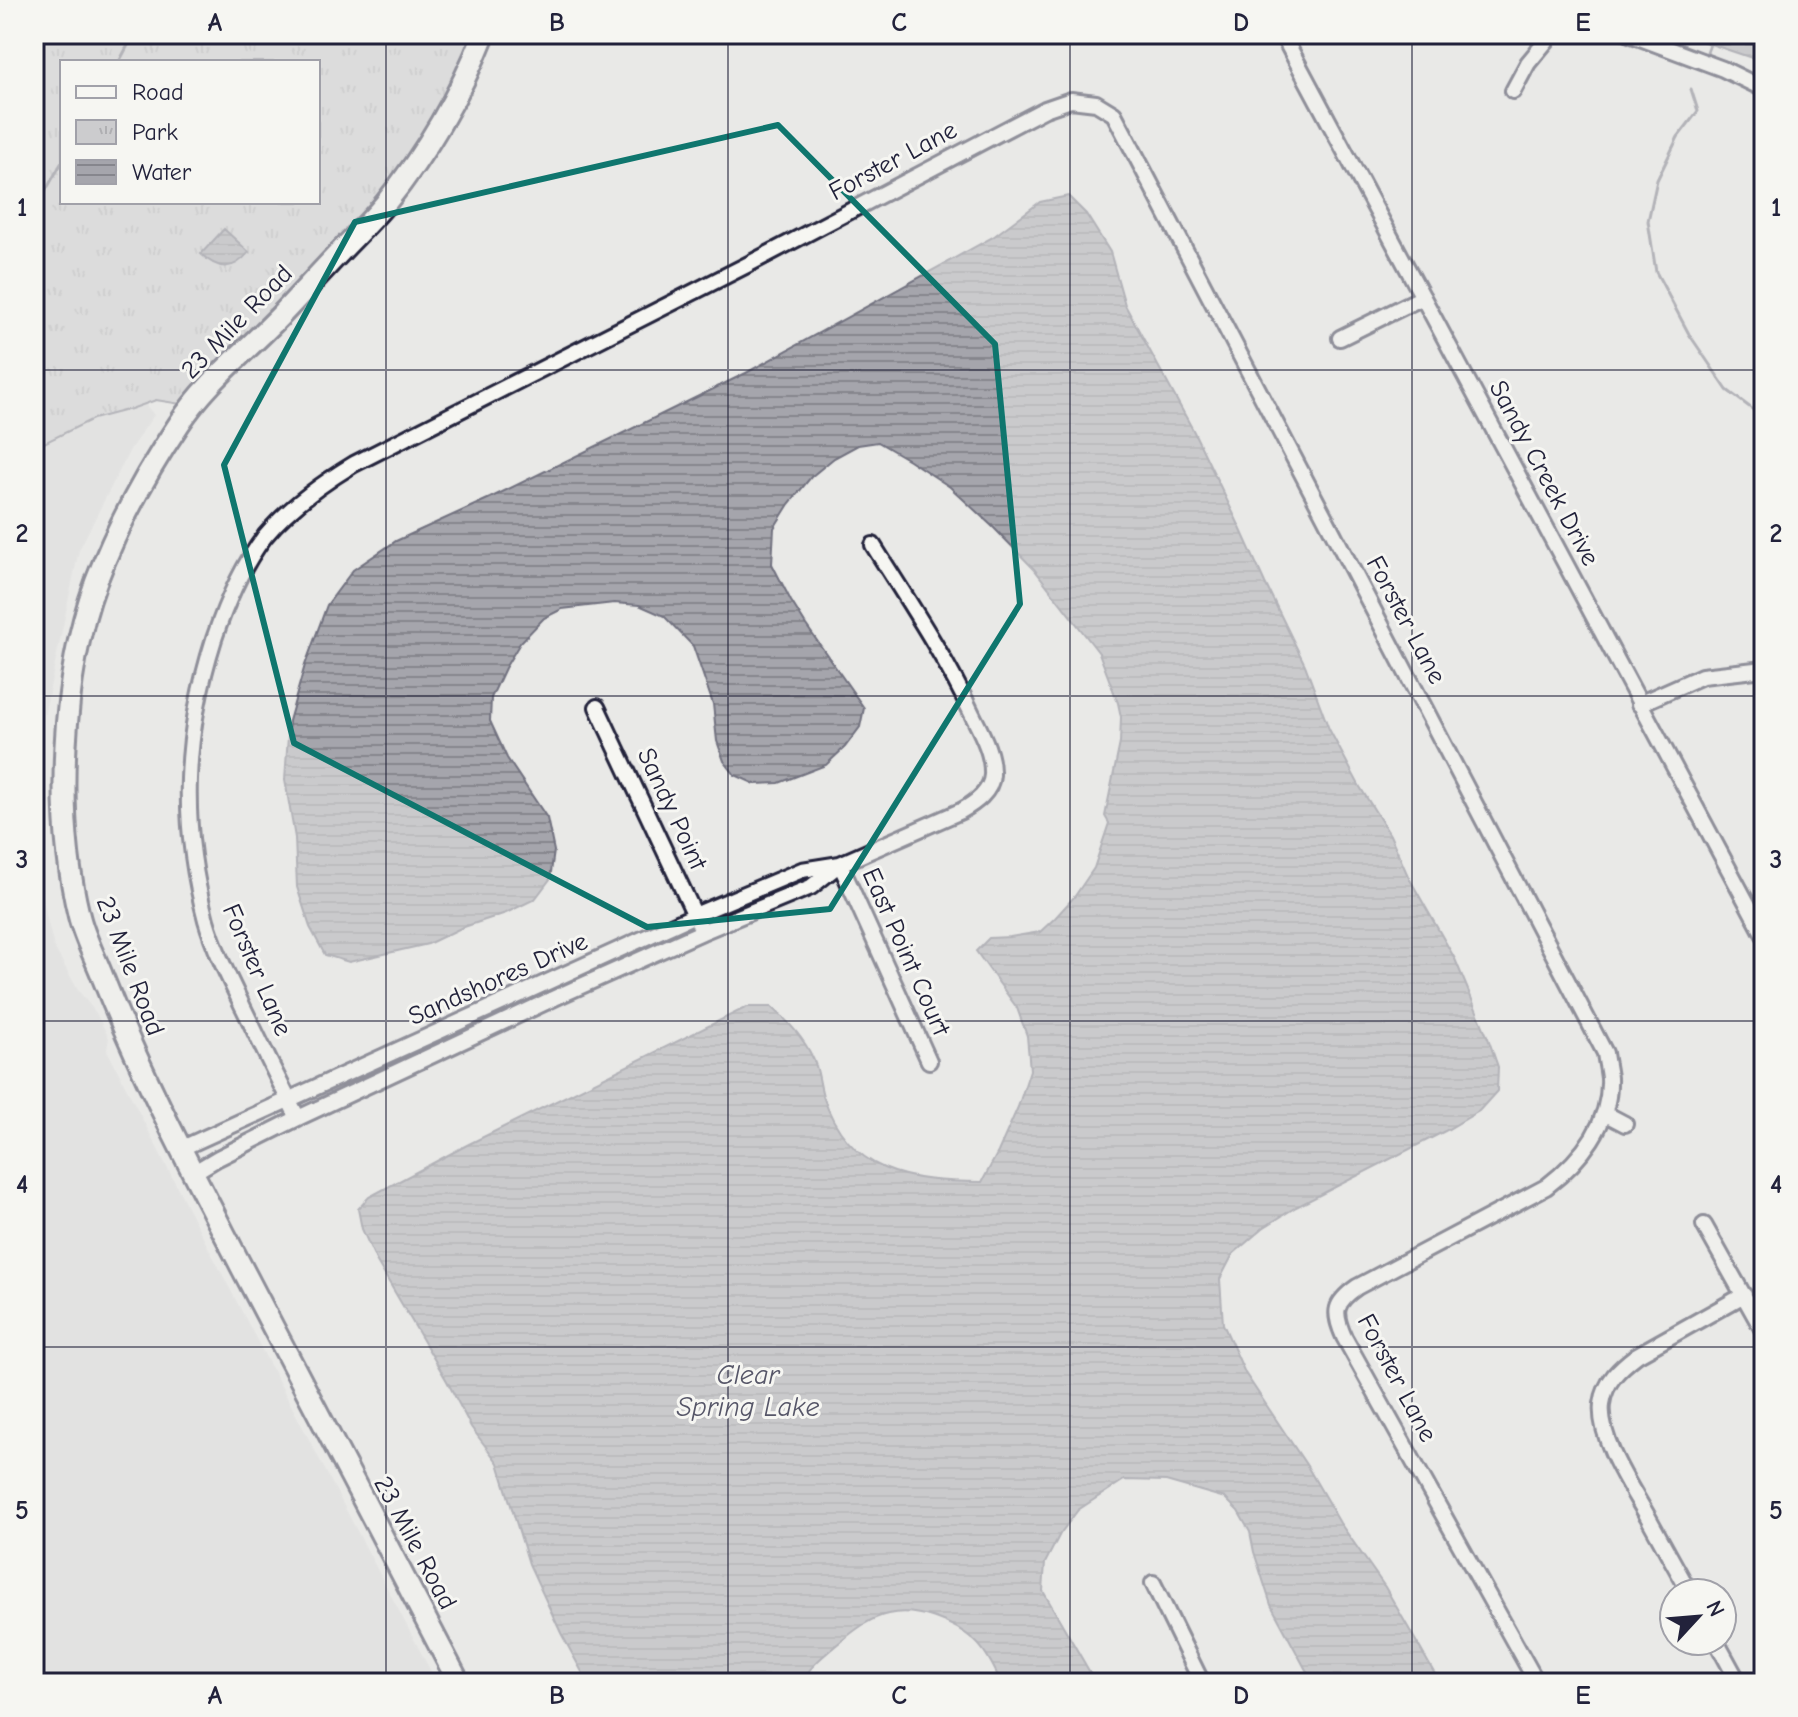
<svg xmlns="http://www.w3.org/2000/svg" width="1798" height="1717" viewBox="0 0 1798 1717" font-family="'Comic Neue',sans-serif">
  <defs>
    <pattern id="park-tufts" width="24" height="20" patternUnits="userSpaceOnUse" patternTransform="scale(2)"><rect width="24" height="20" fill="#ccccce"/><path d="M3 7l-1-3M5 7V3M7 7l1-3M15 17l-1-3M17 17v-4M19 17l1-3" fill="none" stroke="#afafb2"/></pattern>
    <pattern id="water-rules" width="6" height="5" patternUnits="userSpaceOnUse" patternTransform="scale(2)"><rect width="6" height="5" fill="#a5a5ac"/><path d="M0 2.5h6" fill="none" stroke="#86868d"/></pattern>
  </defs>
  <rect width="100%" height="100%" fill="#e9e9e7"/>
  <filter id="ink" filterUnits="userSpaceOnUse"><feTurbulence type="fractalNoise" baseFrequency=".0125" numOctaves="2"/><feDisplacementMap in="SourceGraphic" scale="16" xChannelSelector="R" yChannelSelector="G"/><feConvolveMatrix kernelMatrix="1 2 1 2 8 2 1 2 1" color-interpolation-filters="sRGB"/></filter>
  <g filter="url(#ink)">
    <!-- built -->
    <path fill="#dadada" d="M137,394L154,415L131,448L79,550L35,759L37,858L46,915L54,947L78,990L96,1013L109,1038L107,1050L208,1247L437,1683H34V446Z"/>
    <!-- park -->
    <path fill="url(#park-tufts)" stroke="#777784" stroke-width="2" fill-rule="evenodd" d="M34,34H478L473,47L400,175L187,405L156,400L131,409L93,419L34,448ZM62,62H318V202H62Z"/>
    <!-- water -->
    <path fill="url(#water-rules)" stroke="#71717f" stroke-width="2" d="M1681,34H1764V62Z
      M1068,196L1086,214L1110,252L1125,305L1193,430L1237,521L1265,583L1305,665L1329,729L1360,787L1390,835L1408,876L1455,959L1488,1038L1498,1067L1497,1091L1479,1111L1445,1131L1296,1207L1263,1228L1233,1254L1220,1279L1223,1324L1245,1373L1307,1466L1340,1523L1385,1587L1440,1683H1313L1271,1605L1254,1552L1250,1532L1238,1511L1225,1498L1166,1481L1124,1480L1078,1510L1060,1534L1045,1563L1043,1591L1096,1683H1001C995,1669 986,1651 975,1641C954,1622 916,1607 888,1614C869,1618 854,1631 840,1642C827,1653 808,1667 802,1683H588L561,1633L529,1564L498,1463L471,1427L447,1381L376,1260L362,1229L358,1209L369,1197L467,1145L747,1007H772C790,1023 808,1042 816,1066C819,1075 820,1086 823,1096C849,1174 908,1182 982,1182L998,1152L1018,1107L1030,1070L1027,1036L1017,1008L976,951L989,938L1010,937L1040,932L1055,918L1075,896L1094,868L1109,823L1105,816L1120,743L1121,717L1118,703L1099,653L1034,569L993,527L950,487L909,460L878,442L858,445L834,458L811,477L789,504L774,528L772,564L791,601L806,625L864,708L860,727L845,747L826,765L779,783L755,784L735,775L724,761L717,741L713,704L693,646L664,616L639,605L614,603L562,609L544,618L520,643L505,668L491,698L490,721L507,758L547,818L554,851L550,879L535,899L506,913L461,928L428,944L349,962L325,955L310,927L297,887L295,838L285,780L289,721L305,665L327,605L353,570L396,541L490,498L746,373L993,237L1040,202Z
      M224,229L249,252C233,272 218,270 201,254Z"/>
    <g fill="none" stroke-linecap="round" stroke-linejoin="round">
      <!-- stream -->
      <path stroke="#71717f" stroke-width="3" d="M1707,52L1710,44
        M119,62L134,34
        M1691,89L1698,111L1678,137L1657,180L1648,221L1656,272L1689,334L1727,390L1764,418
        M34,211L62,162"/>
      <!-- street casing -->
      <g stroke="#22223b" stroke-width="20">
        <path id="street" d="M1282,34L1764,935
          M1629,34L1723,69L1764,89
          M1513,91L1528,63L1552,34
          M1340,338L1423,297
          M1639,704L1702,676L1764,669
          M597,707L699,924
          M840,864L929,1061
          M1604,1113L1625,1124
          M298,1118C279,1082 262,1046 244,1009C230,980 215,951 206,920C180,823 184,734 214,639C226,603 242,566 265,536C290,506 321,484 354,464L747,265L1045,109L1071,100L1096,103L1114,114L1124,133L1605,1053C1606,1061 1608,1069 1609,1078C1611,1124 1580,1161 1546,1187L1357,1287C1334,1303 1333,1312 1344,1337L1537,1683
          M180,1149L695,915L802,870L840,864L961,811C975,803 991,792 992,775C993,754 982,734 973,716C945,656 908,601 873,545
          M193,1173L218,1158L298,1118L561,995L702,932L811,887L836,867
          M1704,1225L1764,1332
          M1153,1583L1202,1683
          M1690,1593C1676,1568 1662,1542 1648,1517C1631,1487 1598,1439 1602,1404C1605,1381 1620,1368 1637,1355L1744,1295
          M1716,1641L1739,1683"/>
      </g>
      <!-- secondary casing -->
      <g stroke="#22223b" stroke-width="26">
        <path id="secondary" d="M459,1683C386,1544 314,1405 241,1266C192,1171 142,1077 103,978C95,957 84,937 79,916C55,819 61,676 96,582C117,527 146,473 179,424C207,381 247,351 282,314C301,294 320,273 340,252C355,236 371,221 385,204C426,153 460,95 484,34"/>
      </g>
      <!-- street -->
      <use href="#street" stroke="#f6f6f2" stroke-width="14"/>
      <!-- secondary -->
      <use href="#secondary" stroke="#f6f6f2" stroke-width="20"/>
    </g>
  </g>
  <!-- marked area -->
  <path d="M0 0H1798V1717H0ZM778,125L995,344L1020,604L830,909L647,927L294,743L224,465L355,222Z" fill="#e9e9e7" fill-opacity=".55" fill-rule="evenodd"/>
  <path fill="none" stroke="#0f766e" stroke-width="6" stroke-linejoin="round" d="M778,125L995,344L1020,604L830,909L647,927L294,743L224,465L355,222Z"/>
  <!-- grid -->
  <path fill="none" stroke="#22223b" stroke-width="2" stroke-opacity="0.55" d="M386,34V1683M728,34V1683M1070,34V1683M1412,34V1683M34,370H1764M34,696H1764M34,1021H1764M34,1347H1764"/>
  <g text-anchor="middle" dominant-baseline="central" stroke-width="6" stroke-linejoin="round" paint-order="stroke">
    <!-- street labels -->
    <g font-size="26" fill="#22223b" stroke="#f6f6f2">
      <text transform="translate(893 161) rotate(-28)">Forster Lane</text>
      <text transform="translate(237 322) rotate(-46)">23 Mile Road</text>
      <text transform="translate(1544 473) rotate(62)">Sandy Creek Drive</text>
      <text transform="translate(1406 620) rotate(62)">Forster Lane</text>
      <text transform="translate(672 809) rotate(65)">Sandy Point</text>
      <text transform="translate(906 952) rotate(66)">East Point Court</text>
      <text transform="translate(130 966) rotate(69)">23 Mile Road</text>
      <text transform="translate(257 970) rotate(67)">Forster Lane</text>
      <text transform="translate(498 979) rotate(-24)">Sandshores Drive</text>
      <text transform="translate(1397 1378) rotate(62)">Forster Lane</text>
      <text transform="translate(415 1543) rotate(62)">23 Mile Road</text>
    </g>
    <!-- water labels -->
    <g font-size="28" font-style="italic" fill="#565668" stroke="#f6f6f2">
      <text x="748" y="1375">Clear<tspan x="748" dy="32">Spring Lake</tspan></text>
    </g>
  </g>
  <!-- margin -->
  <rect width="1798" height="1717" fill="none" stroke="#f6f6f2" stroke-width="88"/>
  <!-- legend -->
  <rect x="60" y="60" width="260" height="144" fill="#f6f6f2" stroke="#a1a1a9" stroke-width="2"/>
  <rect x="76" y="86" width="40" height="12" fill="#f6f6f2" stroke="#a1a1a9" stroke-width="2"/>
  <text x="132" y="100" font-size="24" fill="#22223b">Road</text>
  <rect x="76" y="120" width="40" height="24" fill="url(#park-tufts)" stroke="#a1a1a9" stroke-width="2"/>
  <text x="132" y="140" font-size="24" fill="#22223b">Park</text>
  <rect x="76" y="160" width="40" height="24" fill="url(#water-rules)" stroke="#a1a1a9" stroke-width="2"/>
  <text x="132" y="180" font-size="24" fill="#22223b">Water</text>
  <!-- north arrow -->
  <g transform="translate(1698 1617) rotate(64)"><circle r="38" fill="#f6f6f2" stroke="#a1a1a9" stroke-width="2"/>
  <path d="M0-6L14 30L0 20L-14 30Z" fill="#22223b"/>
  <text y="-12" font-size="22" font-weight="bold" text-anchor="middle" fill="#22223b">N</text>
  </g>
  <rect x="44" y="44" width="1710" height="1629" fill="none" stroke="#22223b" stroke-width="3"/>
  <g font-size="26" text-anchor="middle" font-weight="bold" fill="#22223b">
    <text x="215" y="31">A</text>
    <text x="557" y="31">B</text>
    <text x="899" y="31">C</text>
    <text x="1241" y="31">D</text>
    <text x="1583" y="31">E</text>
    <text x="22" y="216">1</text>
    <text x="1776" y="216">1</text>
    <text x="22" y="542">2</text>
    <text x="1776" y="542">2</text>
    <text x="22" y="868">3</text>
    <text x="1776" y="868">3</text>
    <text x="22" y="1193">4</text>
    <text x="1776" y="1193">4</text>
    <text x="22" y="1519">5</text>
    <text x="1776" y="1519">5</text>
    <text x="215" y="1704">A</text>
    <text x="557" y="1704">B</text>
    <text x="899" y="1704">C</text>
    <text x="1241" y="1704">D</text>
    <text x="1583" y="1704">E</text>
  </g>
</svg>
